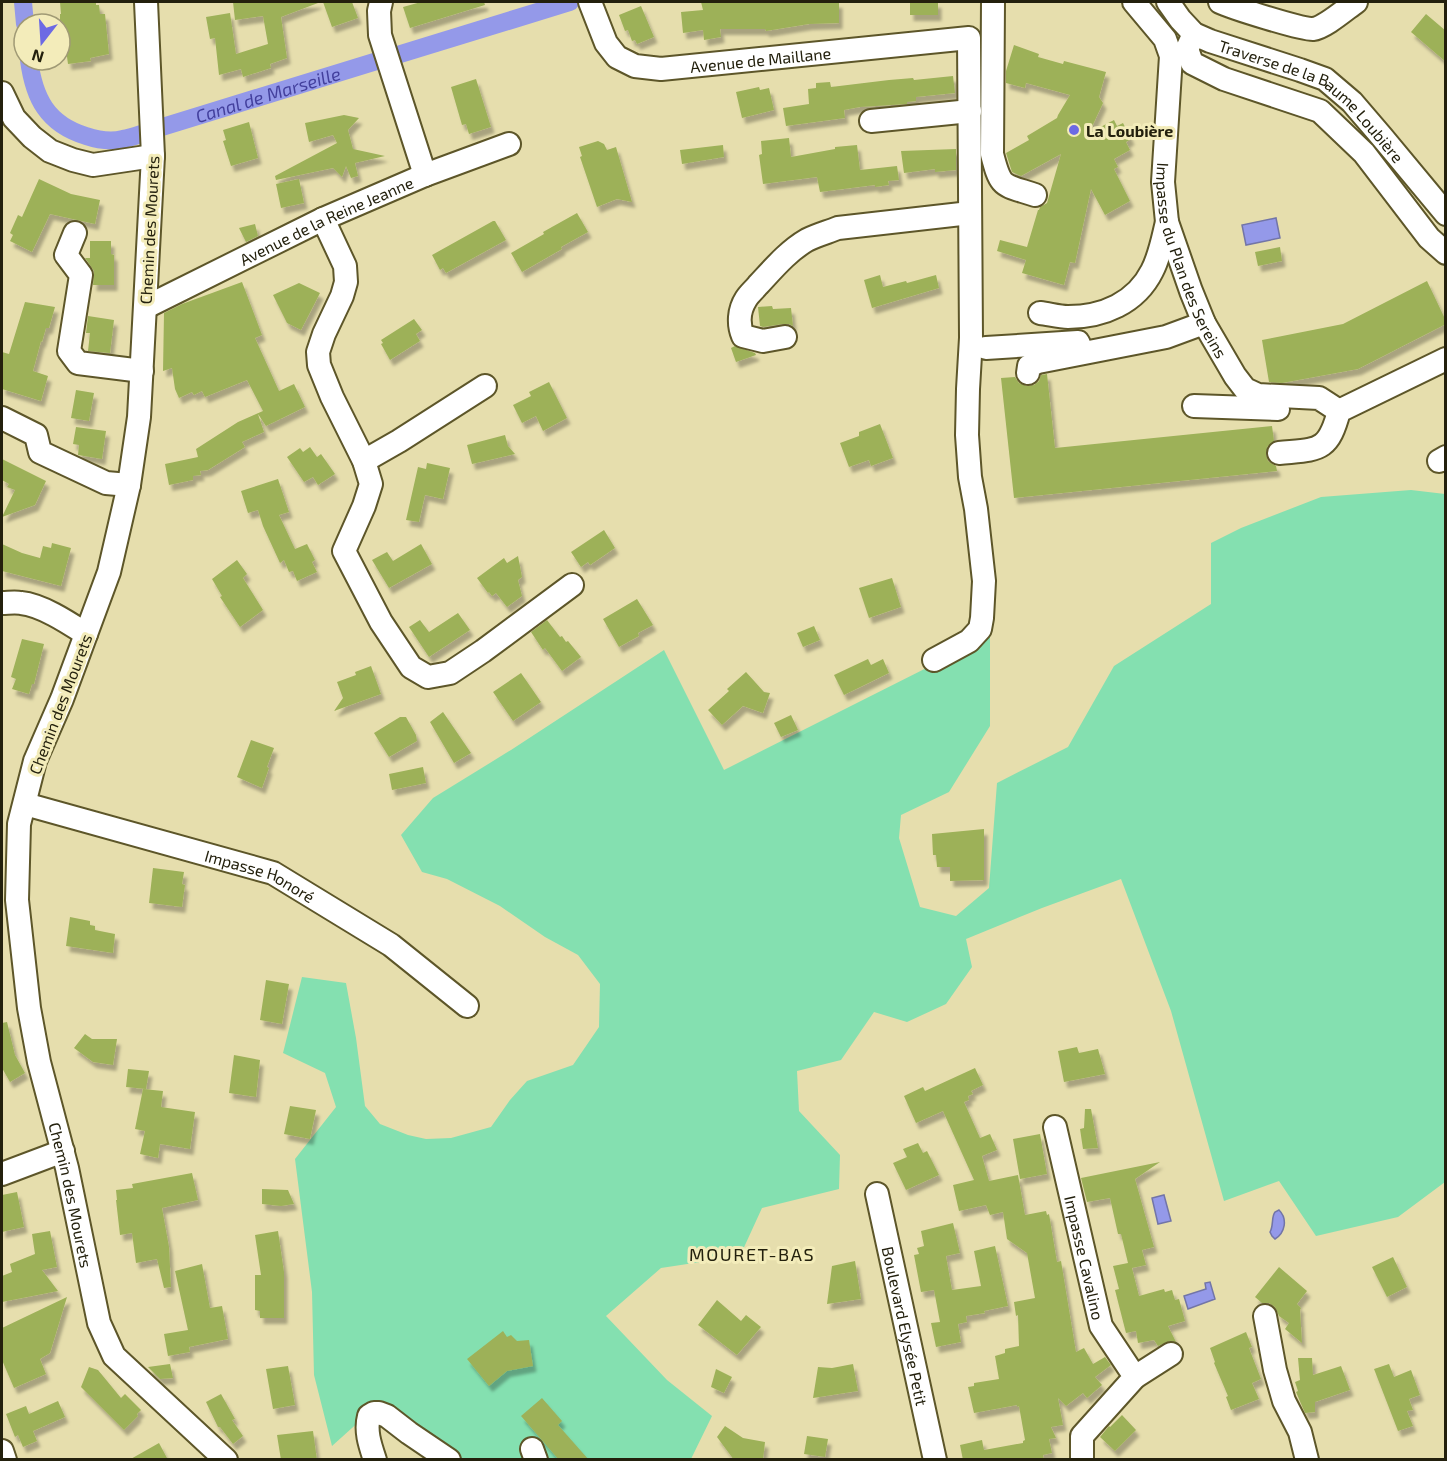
<svg xmlns="http://www.w3.org/2000/svg" width="1447" height="1461" viewBox="0 0 1447 1461" font-family="'Exo 2',sans-serif">
  <defs>
    <filter id="shadow"><feDropShadow dx="3.5" dy="6" stdDeviation="1.5" flood-color="#0004"/></filter>
  </defs>
  <rect width="100%" height="100%" fill="#e6dead"/>
  <!-- green -->
  <path fill="#84e0b0" d="M1411,490L1445,494V1182L1398,1217L1316,1236L1279,1181L1224,1201L1171,1011L1121,879L1042,908L966,939L972,967L946,1004L907,1022L874,1012L841,1060L797,1071L799,1111L840,1155L839,1189L762,1208L740,1256L661,1268L606,1316L667,1380L712,1416L691,1459H428L372,1410L332,1446L314,1375L312,1292L295,1159L336,1107L325,1073L283,1053L302,977L346,983L356,1038L365,1106L380,1124L408,1135L426,1139L451,1138L491,1127L510,1100L527,1081L573,1065L599,1027L600,984L578,955L545,937L500,906L447,879L422,872L401,835L433,798L511,750L664,650L724,770L990,636V726L949,792L901,815L899,838L920,907L956,916L989,888L997,783L1068,747L1114,666L1211,604V543L1241,528L1321,497Z"/>
  <!-- water -->
  <path fill="#9499e9" stroke="#7275a7" stroke-width="1.5" d="M1276,218L1280,238L1246,245L1242,225Z
    M1164,1195L1171,1221L1158,1224L1152,1198Z
    M1279,1210C1288,1219 1285,1233 1275,1239L1272,1236L1270,1232C1274,1225 1271,1217 1275,1212Z
    M1210,1282L1215,1299L1188,1309L1184,1296L1206,1289L1205,1283Z"/>
  <g fill="none" stroke-linecap="round" stroke-linejoin="round">
    <!-- canal -->
    <g stroke="#9499e9" stroke-width="18">
      <path d="M23,2L25,24"/>
      <path d="M394,56L570,2"/>
      <path d="M29,60C34,98 47,124 86,136C98,140 111,142 123,139C129,138 135,136 141,134"/>
      <path id="s1" d="M159,128L377,61"/>
    </g>
  </g>
  <!-- building -->
  <path fill="#9db159" filter="url(#shadow)" d="M60,2H96V5H99L100,14H105L109,54L90,58L91,61L68,64L63,28H60V14H61Z
    M233,2H318V3L281,17L287,58L270,64L271,68L243,77L241,69L219,75L215,38L210,39L206,17L230,13L236,54L268,44L263,16L235,20Z
    M323,2H352L358,18L332,27Z
    M421,2H484L485,5L410,28L403,7Z
    M701,2H839V23L809,24L766,31L765,29H720L721,37L704,40L703,30L683,33L681,12L703,10Z
    M910,2H938V15H910Z
    M641,6L654,37L637,44L635,40L632,41L628,30L625,31L619,15Z
    M1426,14L1446,31V62L1411,32Z
    M1014,45L1039,54L1038,57L1063,64L1064,61L1106,72L1099,97L1103,103L1089,133L1114,120L1117,126L1123,123L1131,139L1126,142L1130,150L1114,159L1118,167L1114,169L1130,201L1105,215L1091,189L1075,263L1070,262L1064,285L1022,273L1026,260L997,251L1000,240L1027,247L1038,210H1039L1040,207L1047,203L1061,154L1021,176L1012,172L1006,153L1029,140L1027,136L1057,118L1058,115L1070,95L1026,83L1025,88L1006,83V71Z
    M953,76L955,93L916,97V101L907,102V104L860,107L844,110L845,118L786,126L783,108L809,104L808,89L816,88V83L830,82L831,87L889,80L913,78L914,80Z
    M476,79L491,127L469,134L466,124L462,125L451,87Z
    M759,87L760,90L769,88L774,110L742,118L736,92Z
    M344,115L359,118L348,130L353,149L385,156L355,163L358,176L351,178L346,166L342,177L333,168L276,180L275,176L337,143L333,135L309,142L305,123Z
    M249,122L258,158L231,166L223,141L226,140L223,130Z
    M789,138L791,157L835,149V147L857,145L860,170L897,166L899,180L888,181L889,185L875,187V185L820,192L817,177L763,184L759,155L762,154L761,141Z
    M598,141L604,144L607,150L616,147L632,202L617,199L597,207L580,157L582,156L579,147Z
    M723,145L724,157L682,164L680,150Z
    M956,149V170L935,172V169L904,173L901,151Z
    M39,179L71,194L100,200L95,224L50,214L32,252L10,241L13,235L10,233L18,215L22,217Z
    M299,179L304,203L281,208L276,184Z
    M577,213L588,232L561,247L562,249L522,272L511,253L544,234L543,232Z
    M493,221H495L506,240L446,273L443,268L440,270L432,255Z
    M255,224L258,236L246,242L239,228Z
    M90,241H111V254L114,255V285H93L94,271L85,258H90Z
    M1280,247L1282,261L1258,266L1255,252Z
    M880,275L883,287L906,281L907,283L936,275L939,288L872,308L864,280Z
    M1427,281L1446,321V324L1358,369L1282,383L1269,382L1262,340L1343,324Z
    M242,282L262,335L255,338L279,391L294,384L305,407L266,426L258,414L264,432L242,442L245,447L208,470L200,471L201,475L193,476V480L169,485L165,464L198,457L196,449L238,422L263,411L247,380L205,397L202,391L194,395L192,392L179,398L175,389L172,368L163,371L164,313L182,304Z
    M299,283L320,293L301,330L287,323L273,295Z
    M25,302L55,307L49,328H46L42,342L41,341L33,371L48,376L41,401L2,389V352L9,354Z
    M772,306L773,309L791,308L793,326L789,324H783L763,327L760,326L758,307Z
    M88,316L114,320L110,353L88,351L90,333H86Z
    M414,319L422,330L416,334L420,341L390,360L381,344L383,343L381,340Z
    M735,346L755,353L756,355L736,362L731,348Z
    M1047,374L1055,448L1272,426L1274,441L1267,447L1266,455L1268,461L1276,466L1277,471L1014,498L1001,378L1015,377L1019,383L1027,386L1034,385L1039,381L1041,375Z
    M549,382L567,418L543,431L536,416L522,423L513,405L531,396L529,392Z
    M76,390L94,393L89,421L71,418Z
    M880,424L893,458L871,466L869,460L849,467L840,443L859,436V432Z
    M76,427L106,431L102,459L78,455L79,445L73,444Z
    M505,435L508,446L515,454L472,464L467,445Z
    M310,447L317,457L321,454L335,474L318,485L313,477L304,482L287,457L300,448L303,452Z
    M2,459L46,481L35,505L2,517L15,490L7,487L9,484L2,480Z
    M427,463L450,468L443,499L425,495L419,522L406,520L418,467L426,469Z
    M278,479L289,512L279,515L295,549L307,544L315,560L312,562L317,572L297,581L293,571L289,572L284,560L280,563L263,526L258,510L248,513L241,491Z
    M604,530L615,548L590,565L588,562L581,567L571,552Z
    M52,543L71,548L61,586L2,571V544L22,553L40,558L43,546L51,548Z
    M421,544L432,564L389,588L372,560L387,552L393,561Z
    M518,556L522,577L518,580L522,596L507,607L496,593L492,596L489,592L488,593L477,578L504,558L507,563Z
    M237,560L247,574L243,578L263,610L240,627L220,597L222,596L212,579Z
    M892,578L901,607L869,618L859,588Z
    M637,599L653,625L638,633L639,636L619,647L603,619Z
    M458,613L470,630L429,657L409,627L420,620L429,632Z
    M547,620L560,637L562,636L566,642L568,641L581,657L562,671L545,648L543,650L531,632Z
    M814,626L820,640L803,647L797,633Z
    M22,639L44,644L34,684H32L29,694L12,689L16,679L11,677Z
    M868,659L871,665L883,659L889,673L844,695L834,675Z
    M371,666L381,694L334,711L343,698L337,682L356,675L355,672Z
    M746,672L764,692L770,693L763,713L743,706L722,725L708,710L729,691L727,689Z
    M521,673L541,702L513,721L493,692Z
    M443,712L471,753L454,763L430,722Z
    M791,715L798,730L781,737L774,723Z
    M400,717H406L416,735L417,741L389,757L374,733Z
    M251,740L274,748L267,767L269,768L262,788L237,777Z
    M423,767L426,783L392,790L389,774Z
    M984,829V880L950,881V867H937L936,855H933L932,834Z
    M153,868L184,872L182,884L185,885L182,907L149,903Z
    M70,917L90,921V925L95,926V930L115,934L113,953L66,946Z
    M266,980L289,984L282,1024L260,1020Z
    M7,1022L15,1055L25,1073L10,1082L2,1068V1023Z
    M85,1034L92,1039H117L113,1065L93,1062L74,1048Z
    M1077,1047L1079,1053L1098,1049L1105,1074L1064,1082L1058,1051Z
    M234,1055L260,1060L256,1097L229,1093Z
    M975,1068L983,1085L971,1091L973,1094L968,1096L969,1100L964,1102L980,1138L990,1134L997,1150L982,1156L989,1181L1018,1175L1025,1215L1046,1211L1047,1215L1049,1214L1057,1262L1061,1261L1076,1352L1084,1348L1093,1364L1105,1357L1111,1365L1095,1377L1102,1385L1087,1398L1083,1393L1066,1406L1058,1398L1063,1425L1051,1427L1056,1438L1049,1439L1052,1453L1043,1455L1044,1460H963L960,1445L982,1440L984,1450L1023,1443V1441L1025,1440L1019,1406L1017,1407V1405L974,1413L968,1387L974,1386V1383L999,1379L995,1356L1005,1353V1349L1019,1346L1018,1315L1016,1316L1014,1302L1035,1298L1027,1253L1007,1239L1003,1212L990,1215L986,1205L959,1211L953,1185L974,1180L943,1111L916,1123L904,1096L923,1087L925,1091Z
    M128,1069L149,1071L146,1089L126,1087Z
    M143,1089L163,1091L161,1107L195,1112L190,1149L160,1144L158,1158L140,1154L145,1131L135,1129Z
    M290,1106L316,1110L310,1139L284,1134Z
    M1085,1109H1091L1098,1148L1083,1149L1080,1129L1084,1128Z
    M1040,1134L1047,1174L1020,1179L1013,1139Z
    M918,1143L923,1153L927,1151L939,1175L906,1190L893,1163L907,1157L903,1149Z
    M1160,1162L1135,1179L1154,1247L1142,1250L1146,1265L1132,1268L1139,1296L1164,1289L1165,1292L1172,1290L1175,1300L1179,1299L1185,1321L1168,1326L1176,1342L1170,1341L1158,1346L1154,1340L1138,1343L1136,1331L1126,1333L1115,1290L1119,1289L1113,1266L1128,1263L1121,1234H1118L1110,1198L1087,1202L1081,1178Z
    M192,1173L198,1200L162,1208L169,1247L171,1287L164,1288L157,1259L136,1263L132,1233L120,1235L116,1200H117L116,1190L133,1188L132,1184Z
    M262,1189L288,1190L294,1204L281,1206L262,1204Z
    M17,1192L24,1227L2,1232V1195Z
    M953,1223L960,1253L946,1256L952,1290L981,1286L974,1251L995,1246L1008,1306L984,1311L985,1313L966,1316L967,1322L958,1324L961,1342L936,1347L931,1323L940,1322L934,1290L921,1292L914,1255L919,1254L917,1248L924,1246L921,1231Z
    M50,1231L57,1267L42,1270L58,1291L2,1302V1276L12,1272L10,1264L35,1254L32,1234Z
    M278,1231L284,1272V1318H260V1311L255,1310V1275H261L255,1235Z
    M1393,1257L1407,1287L1387,1297L1372,1267Z
    M855,1261L861,1299L827,1304L832,1266Z
    M202,1264L210,1308L222,1306L228,1339L189,1347L190,1352L168,1356L164,1334L188,1330L175,1271Z
    M1279,1267L1307,1291L1297,1304L1301,1308L1300,1310L1302,1343L1285,1329L1289,1323L1279,1316L1275,1307L1269,1303H1262L1255,1297Z
    M67,1297L50,1353L40,1359L46,1374L14,1388L2,1360V1328Z
    M717,1300L741,1321L746,1315L761,1327L737,1355L698,1325Z
    M503,1331L507,1337L511,1335L517,1341L529,1340L533,1366L507,1371L489,1386L467,1359Z
    M1246,1332L1252,1347L1249,1348L1261,1379L1252,1383L1259,1399L1231,1410L1226,1397L1228,1396L1214,1363L1215,1362L1210,1348Z
    M1298,1358H1312L1313,1375L1341,1366L1350,1390L1315,1402V1412L1305,1413L1296,1392L1298,1391L1295,1382L1300,1380Z
    M170,1364L173,1378L160,1379L148,1367Z
    M853,1364L858,1391L813,1398L818,1367L832,1368Z
    M1389,1364L1394,1377L1411,1370L1420,1395L1409,1399L1413,1410L1407,1411L1413,1426L1398,1431L1374,1369Z
    M288,1366L295,1405L273,1409L266,1369Z
    M89,1367L98,1370L121,1398L125,1394L141,1410L137,1414L138,1416L124,1430L81,1387Z
    M716,1369L732,1377L724,1393L711,1387Z
    M221,1394L235,1419L232,1420L243,1436L233,1444L220,1427H218L206,1402Z
    M542,1398L562,1421L558,1425L589,1460H559L521,1416Z
    M58,1401L65,1417L33,1431L37,1441L23,1447L18,1435L15,1437L6,1414L26,1406L29,1414Z
    M1122,1415L1136,1430L1115,1451L1100,1437L1109,1426L1110,1427Z
    M725,1426L743,1438L765,1442L763,1460H734L717,1437Z
    M313,1431L317,1460H281L277,1435Z
    M807,1436L828,1439L825,1457L804,1454Z
    M159,1443L168,1460H129Z"/>
  <g fill="none" stroke-linecap="round" stroke-linejoin="round">
    <!-- minor casing -->
    <g stroke="#5d5629" stroke-width="26">
      <g id="minor">
        <path id="s2" d="M146,2L153,156L139,417L129,485L109,572L62,699L35,761L19,824L17,900L29,1008L39,1062L67,1168L99,1323L114,1356L226,1460"/>
        <path d="M381,2L379,11L380,35L425,175"/>
        <path id="s3" d="M590,2L606,43L617,57L635,66L661,69L969,38L971,338L968,389L967,435L970,477L976,509L984,581L982,618L980,629L969,641L934,660"/>
        <path d="M993,2L992,154C1001,189 1002,184 1035,195"/>
        <path id="s4" d="M1134,2L1165,39L1171,56L1163,182L1167,222L1191,291L1204,323L1235,376L1245,389L1258,395L1319,398L1339,411"/>
        <path id="s5" d="M1168,2L1180,19L1194,34L1210,41L1300,70L1325,79L1352,102L1382,137L1446,214"/>
        <path d="M1220,2C1230,7 1303,30 1313,29C1324,28 1346,9 1356,2"/>
        <path d="M1194,34L1187,49L1192,63L1224,79L1320,111L1364,153L1429,238L1446,253"/>
        <path d="M2,93L14,118L32,137L50,151L73,160L93,165L153,156"/>
        <path d="M871,121L970,111"/>
        <path d="M323,219L345,266L346,282L342,296L324,334L318,352L319,365L332,397L364,461L371,484L364,506L344,551L381,622L411,667L428,677L450,673L483,651L572,585"/>
        <path d="M75,233L66,255L81,275L69,351L78,363L142,371"/>
        <path id="s6" d="M146,307L323,219L425,175L509,144"/>
        <path d="M1040,313C1049,314 1059,317 1068,317C1103,317 1136,303 1152,271C1160,256 1163,238 1167,222"/>
        <path d="M785,337L763,341L743,336C738,324 739,310 746,299C749,294 754,290 758,285C773,269 788,251 807,240C817,235 828,232 838,228L970,213"/>
        <path d="M986,348L1078,342L1079,344"/>
        <path d="M1028,373L1029,366L1038,362L1166,337L1204,323"/>
        <path d="M1194,406L1278,409"/>
        <path d="M2,418L36,435L40,452L106,483L129,485"/>
        <path d="M1279,453C1318,449 1328,453 1339,411L1446,359"/>
        <path d="M364,461L399,441L485,386"/>
        <path d="M1439,461L1446,457"/>
        <path d="M2,603C8,603 15,602 21,603C42,605 69,623 86,634"/>
        <path id="s7" d="M25,804L273,873L391,945L467,1006"/>
        <path id="s8" d="M1055,1127L1101,1326L1135,1377L1082,1436V1460"/>
        <path d="M2,1174L63,1151"/>
        <path id="s9" d="M877,1194L935,1460"/>
        <path d="M1265,1316L1275,1370L1284,1401L1300,1432L1307,1460"/>
        <path d="M1135,1377L1171,1354"/>
        <path d="M532,1449L536,1460"/>
        <path d="M2,1451L5,1460"/>
        <path d="M375,1460C370,1445 365,1431 369,1416L374,1413H379L387,1416L409,1433L449,1460"/>
      </g>
    </g>
    <!-- minor -->
    <use href="#minor" stroke="#fff" stroke-width="22"/>
  </g>
  <!-- markers -->
  <circle fill="#6c6ae4" stroke="#f3ecba" stroke-width="2" cx="1074" cy="130" r="6"/>
  <g text-anchor="middle" dominant-baseline="central" stroke-width="6" stroke-linejoin="round" paint-order="stroke">
    <!-- street labels -->
    <g font-size="16" fill="#23200d" stroke="#f3ecba">
      <text stroke="none"><textPath href="#s3" startOffset="208">Avenue de Maillane</textPath></text>
      <text stroke="none"><textPath href="#s5" startOffset="180">Traverse de la Baume Loubière</textPath></text>
      <text stroke="none"><textPath href="#s6" startOffset="200">Avenue de la Reine Jeanne</textPath></text>
      <text transform="translate(149 230) rotate(-87)">Chemin des Mourets</text>
      <text stroke="none"><textPath href="#s4" startOffset="276">Impasse du Plan des Sereins</textPath></text>
      <text transform="translate(60 704) rotate(-69)">Chemin des Mourets</text>
      <text stroke="none"><textPath href="#s7" startOffset="246">Impasse Honoré</textPath></text>
      <text stroke="none"><textPath href="#s2" startOffset="1218">Chemin des Mourets</textPath></text>
      <text stroke="none"><textPath href="#s8" startOffset="134">Impasse Cavalino</textPath></text>
      <text stroke="none"><textPath href="#s9" startOffset="135">Boulevard Elysée Petit</textPath></text>
    </g>
    <!-- poi labels -->
    <g font-size="16" font-weight="bold" fill="#23200d" stroke="#f3ecba" text-anchor="start">
      <text x="1086" y="130">La Loubière</text>
    </g>
    <!-- water labels -->
    <g font-size="18" font-style="italic" fill="#43409d" stroke="#f3ecba">
      <text stroke="none"><textPath href="#s1" startOffset="114">Canal de Marseille</textPath></text>
    </g>
    <!-- neighbourhood labels -->
    <g font-size="18" letter-spacing="1.5" fill="#23200d" stroke="#f3ecba">
      <text x="752" y="1254">MOURET-BAS</text>
    </g>
  </g>
  <!-- border -->
  <rect width="1447" height="1461" fill="none" stroke="#23200d" stroke-width="6"/>
  <!-- north arrow -->
  <g transform="translate(42 42) rotate(197)"><circle r="28" fill="#f3ecba" stroke="#a09a75" stroke-width="1.5"/>
  <path d="M0-4.5L10 22L0 15L-10 22Z" fill="#6c6ae4"/>
  <text y="-9" font-size="16" font-weight="bold" text-anchor="middle" fill="#23200d">N</text>
  </g>
</svg>
